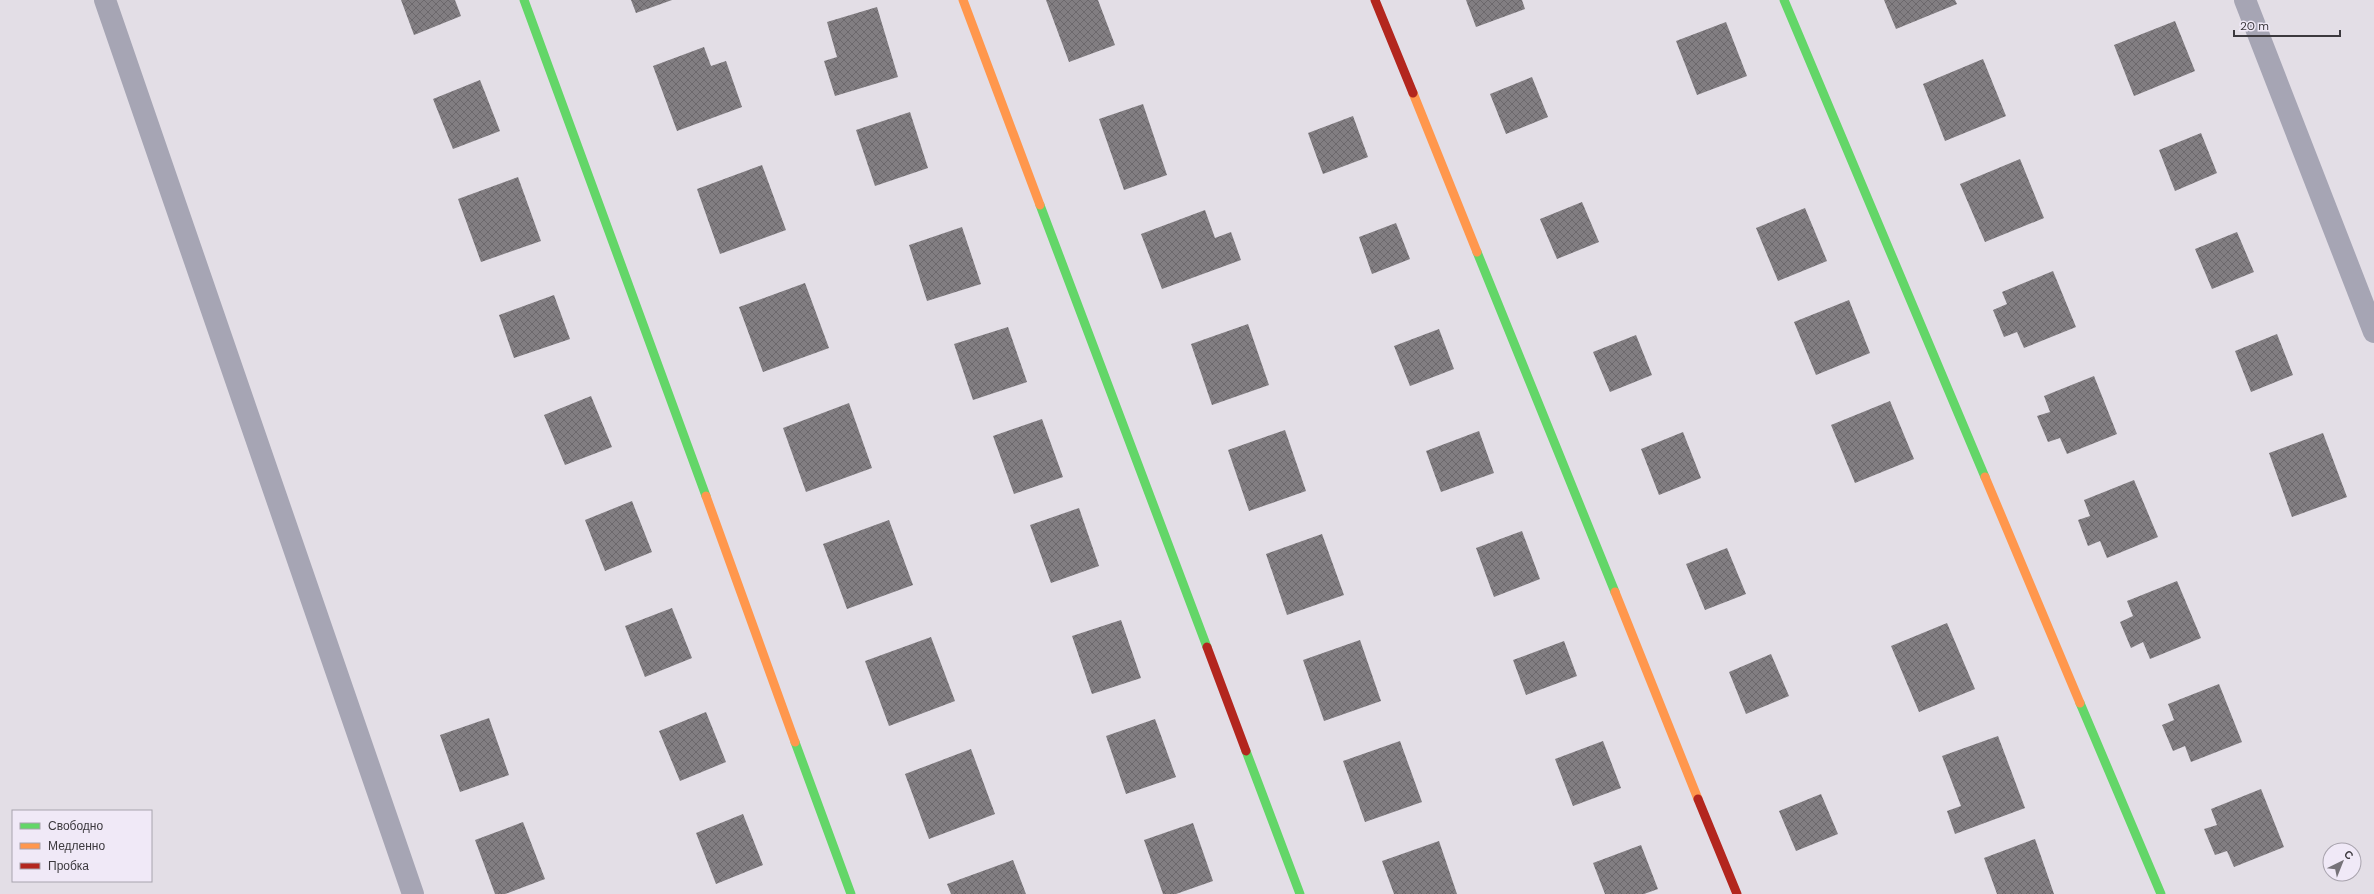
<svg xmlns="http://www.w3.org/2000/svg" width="2374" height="894" viewBox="0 0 2374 894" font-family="'DM Sans',sans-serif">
  <defs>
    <pattern id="building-cross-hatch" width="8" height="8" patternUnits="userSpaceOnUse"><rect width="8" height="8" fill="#827e82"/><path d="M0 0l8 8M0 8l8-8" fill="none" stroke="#6c686c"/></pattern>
  </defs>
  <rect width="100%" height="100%" fill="#e3dee6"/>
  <!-- building -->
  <path fill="url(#building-cross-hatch)" d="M401,0H455L461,16L414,35Z
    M631,0H672L636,13Z
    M1046,0H1098L1115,45L1069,62Z
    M1466,0H1522L1525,9L1476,27Z
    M1884,0H1955L1957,4L1896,29Z
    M877,7L898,77L835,96L824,61L837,57L827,22Z
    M2175,21L2195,71L2134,96L2114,45Z
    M1726,22L1747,76L1697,95L1676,41Z
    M704,47L711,66L726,61L742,107L677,131L653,66Z
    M1983,59L2006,116L1945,141L1923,84Z
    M1532,77L1548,117L1506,134L1490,94Z
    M480,80L500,131L453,149L433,99Z
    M1143,104L1167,175L1124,190L1099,119Z
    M910,112L928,168L875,186L856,130Z
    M1353,116L1368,157L1323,174L1308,133Z
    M2201,133L2217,173L2175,191L2159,150Z
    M2020,159L2044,218L1985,242L1960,184Z
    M762,165L786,230L720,254L697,189Z
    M518,177L541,241L481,262L458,199Z
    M1582,202L1599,242L1557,259L1540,219Z
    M1805,208L1827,261L1778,281L1756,228Z
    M1205,210L1215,238L1231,232L1241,260L1162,289L1141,234Z
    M1396,223L1410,259L1372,274L1359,237Z
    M962,227L981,284L927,301L909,245Z
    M2237,232L2254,272L2212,289L2195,249Z
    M2053,271L2076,327L2024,348L2017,332L2004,337L1993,310L2007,304L2002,292Z
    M805,283L829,348L763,372L739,307Z
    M554,295L570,339L514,358L499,315Z
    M1849,300L1870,353L1816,375L1794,322Z
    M1248,324L1269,385L1212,405L1191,344Z
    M1008,327L1027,382L973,400L954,344Z
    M1439,329L1454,369L1410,386L1394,346Z
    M2277,334L2293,375L2251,392L2235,351Z
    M1636,335L1652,375L1610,392L1593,352Z
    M2094,376L2117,434L2067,454L2060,438L2048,442L2037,416L2050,412L2044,396Z
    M591,396L612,447L565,465L544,415Z
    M1890,401L1914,459L1855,483L1831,425Z
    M849,403L872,468L806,492L783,428Z
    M1042,419L1063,477L1014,494L993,436Z
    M1285,430L1306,491L1249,511L1228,450Z
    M1479,431L1494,473L1441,492L1426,451Z
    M1683,432L1701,478L1659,495L1641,449Z
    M2323,433L2347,497L2292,517L2269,453Z
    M2134,480L2158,537L2107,558L2100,541L2088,546L2078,520L2090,516L2084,500Z
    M632,501L652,552L605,571L585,520Z
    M1079,508L1099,566L1051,583L1030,525Z
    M889,520L913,585L847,609L823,544Z
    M1522,531L1540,579L1494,597L1476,548Z
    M1322,534L1344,595L1287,615L1266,554Z
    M1727,548L1746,594L1705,610L1686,564Z
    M2177,581L2201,638L2150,659L2143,642L2131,648L2120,622L2133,616L2127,601Z
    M672,608L692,658L645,677L625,626Z
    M1121,620L1141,678L1092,694L1072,636Z
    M1947,623L1975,689L1919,712L1891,646Z
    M931,637L955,701L889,726L865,661Z
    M1360,640L1381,701L1324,721L1303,660Z
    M1564,641L1577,676L1526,695L1513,660Z
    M1771,654L1789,696L1746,714L1729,672Z
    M2219,684L2242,742L2191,762L2185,746L2173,751L2162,725L2174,720L2168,704Z
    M706,712L726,762L680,781L659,731Z
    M489,718L509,775L460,792L440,735Z
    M1155,719L1176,777L1126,794L1106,736Z
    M1998,736L2025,808L1955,834L1947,811L1961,806L1942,756Z
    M1400,741L1422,802L1365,822L1343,761Z
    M1603,741L1621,788L1573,806L1555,759Z
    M971,749L995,814L929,839L905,774Z
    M2261,789L2284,847L2234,867L2227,851L2215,855L2204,829L2217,825L2211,809Z
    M1821,794L1838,834L1796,851L1779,811Z
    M743,814L763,865L716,884L696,833Z
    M523,822L545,879L505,894H495L475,840Z
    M1193,823L1213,881L1176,894H1163L1144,840Z
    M2035,839L2054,894H1997L1984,858Z
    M1439,841L1457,894H1394L1382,861Z
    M1641,845L1658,889L1644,894H1605L1593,863Z
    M1013,860L1026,894H951L947,884Z"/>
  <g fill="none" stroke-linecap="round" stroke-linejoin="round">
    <!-- street -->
    <path stroke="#a6a5b4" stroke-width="22" d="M105,0L413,894
      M2245,0L2374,332"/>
    <!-- fast -->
    <path stroke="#63d668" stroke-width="9" d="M524,0L706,496
      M1784,0L1985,477
      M1040,205L1207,647
      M1477,252L1615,592
      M2080,703L2161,894
      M795,742L851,894
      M1246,751L1300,894"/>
    <!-- slow -->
    <path stroke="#ff974d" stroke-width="9" d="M963,0L1040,205
      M1413,93L1477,252
      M1985,477L2080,703
      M706,496L795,742
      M1615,592L1698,799"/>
    <!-- jam -->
    <path stroke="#b3261e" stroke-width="9" d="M1375,0L1413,93
      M1207,647L1246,751
      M1698,799L1737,894"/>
  </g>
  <!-- legend -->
  <rect x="12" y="810" width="140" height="72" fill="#f0e9f7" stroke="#a8a3ad"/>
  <rect x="20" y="823" width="20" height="6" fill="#63d668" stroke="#a8a3ad"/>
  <text x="48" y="830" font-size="12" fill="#3c393e">Свободно</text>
  <rect x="20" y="843" width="20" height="6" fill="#ff974d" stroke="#a8a3ad"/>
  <text x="48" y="850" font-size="12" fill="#3c393e">Медленно</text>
  <rect x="20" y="863" width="20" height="6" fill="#b3261e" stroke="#a8a3ad"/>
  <text x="48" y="870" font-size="12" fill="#3c393e">Пробка</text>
  <!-- north arrow -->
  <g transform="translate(2342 862) rotate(43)"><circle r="19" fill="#f0e9f7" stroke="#a8a3ad"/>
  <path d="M0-3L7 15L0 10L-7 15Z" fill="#767379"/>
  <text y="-6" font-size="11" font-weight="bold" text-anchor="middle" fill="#3c393e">С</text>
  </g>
  <!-- scale -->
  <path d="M2234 30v6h106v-6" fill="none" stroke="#3c393e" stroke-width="2"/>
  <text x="2240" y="30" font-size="12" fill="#3c393e" stroke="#f0e9f7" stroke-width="3" paint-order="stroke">20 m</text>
</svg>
